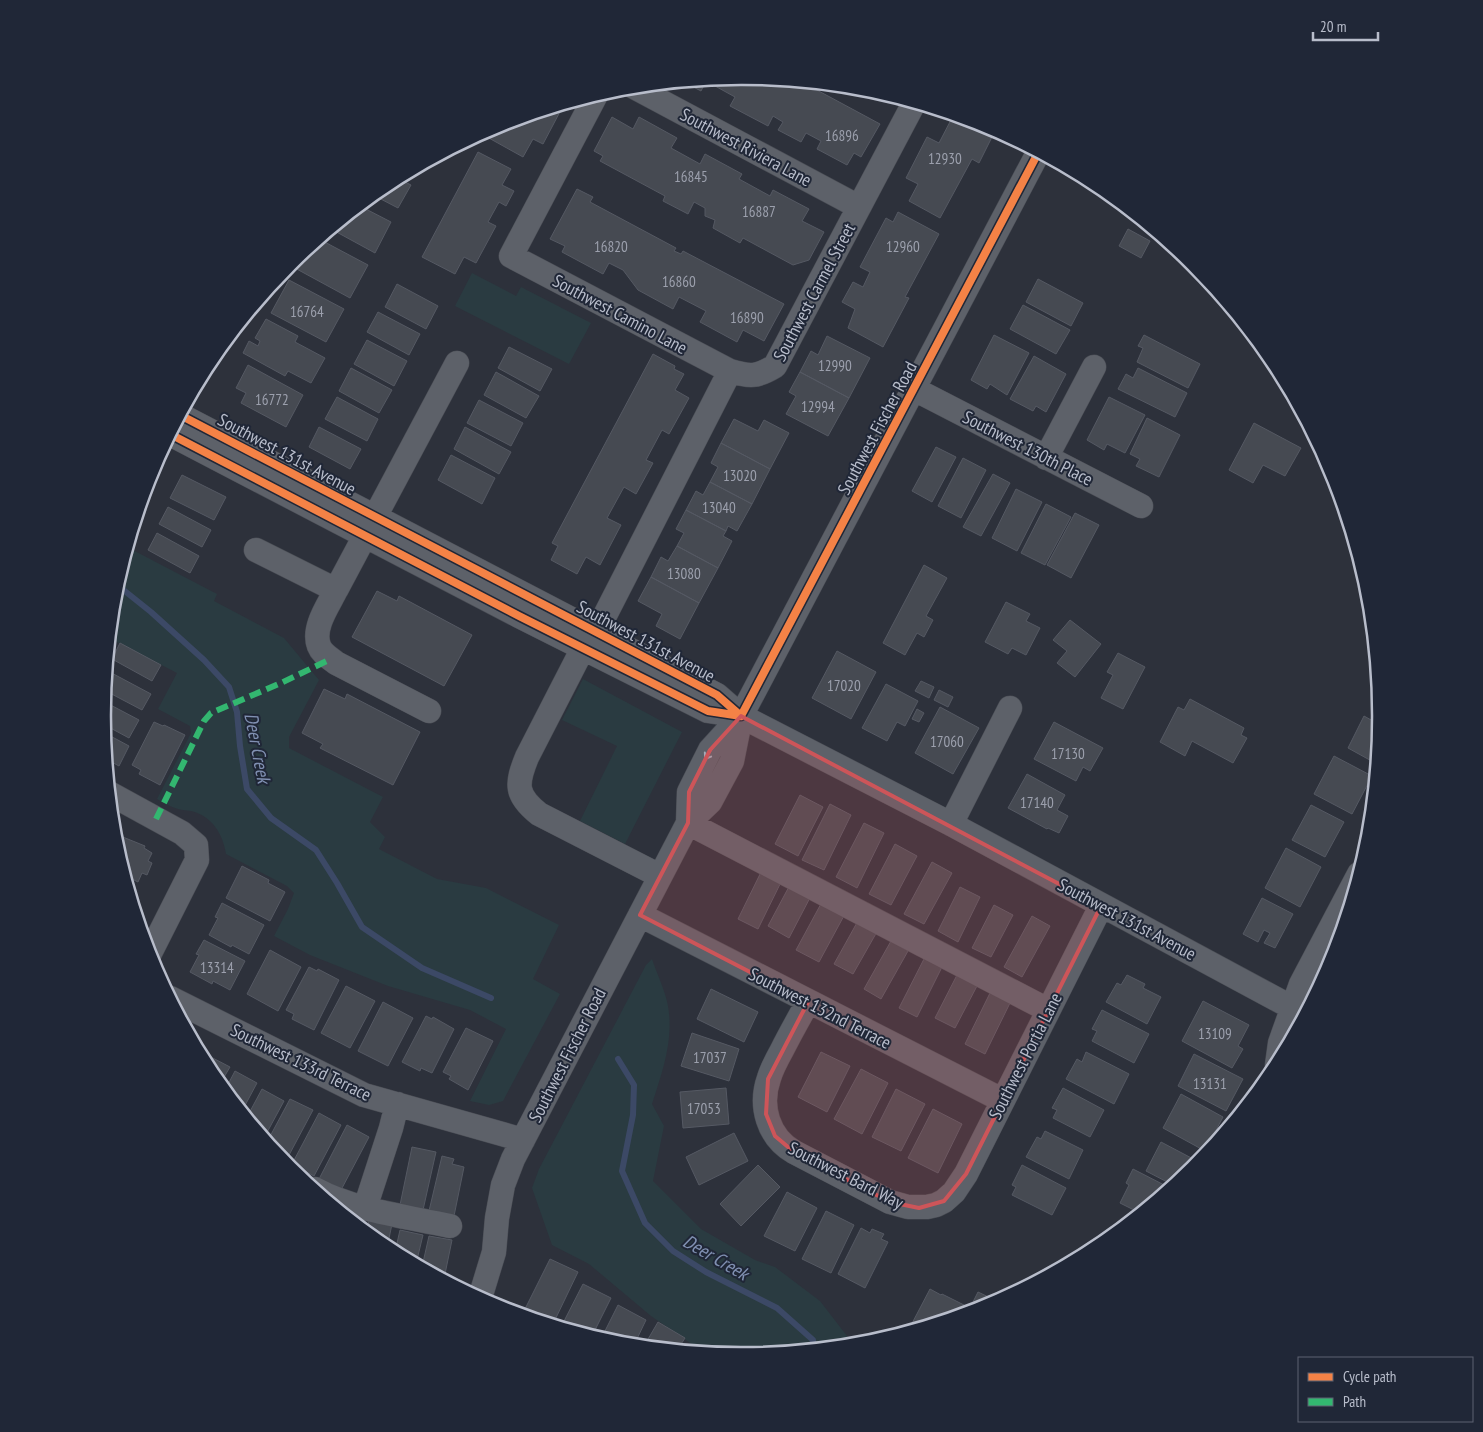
<svg xmlns="http://www.w3.org/2000/svg" width="1483" height="1432" viewBox="0 0 1483 1432" font-family="'PT Sans Narrow',sans-serif">
  <rect width="100%" height="100%" fill="#2d313b"/>
  <!-- green -->
  <path fill="#2a3b41" d="M472,273L516,296L521,287L591,323L569,364L455,306Z
    M127,547L217,594L214,601L284,638L319,680L289,737V748L383,797L370,822L385,837L379,849L437,879L486,888L559,925L533,979L560,994L503,1101L489,1105L470,1101L506,1029L470,1010L388,986L310,955L274,936L288,909L294,893L287,886L226,854C223,834 212,816 191,811C186,810 180,810 175,808C169,806 163,802 157,799L191,733L190,726L158,709L177,673L109,638L114,591Z
    M583,679L682,732L625,844L580,821L617,746L562,720Z
    M652,959C657,974 665,990 668,1006C674,1041 662,1072 652,1104L664,1126L653,1181L701,1229L755,1260L775,1267L820,1301L854,1345L741,1356L708,1353L699,1349L651,1316L589,1264L552,1245L532,1188L539,1169L646,965Z"/>
  <g fill="none" stroke-linecap="round" stroke-linejoin="round">
    <!-- stream -->
    <path stroke="#3c4966" stroke-width="6" d="M116,584L151,612L204,660L229,687L237,712L240,746L247,789L271,818L316,850L337,883L362,927L422,968L491,998
      M618,1059L634,1085L633,1115L622,1171L645,1223L673,1251L706,1272L777,1308L813,1340V1349"/>
  </g>
  <!-- building -->
  <path fill="#464a52" stroke="#555963" d="M742,76L802,82L880,124L861,157L854,153L847,165L817,149L821,141L806,133L801,142L778,130L783,122L773,116L768,126L730,106L735,97L706,81L701,91L684,82Z
    M562,105L563,106L543,144L533,139L523,157L487,137L493,127L497,125Z
    M948,113L987,125L1001,133L999,136L994,133L979,163L972,159L940,218L909,201L918,184L906,178L927,137L939,143L953,116Z
    M612,117L633,129L639,117L677,138L671,148L700,164L705,154L742,174L739,179L770,196L773,190L809,209L802,221L824,232L809,260L793,265L743,238L740,243L713,228L715,220L705,216V208L694,202L688,214L663,201L665,196L600,161L603,156L594,151Z
    M478,152L511,169L502,185L514,191L506,206L499,202L488,222L496,226L476,263L464,257L455,274L422,257Z
    M397,178L411,185L398,208L373,195L386,184Z
    M577,189L593,197L590,202L676,248L674,251L681,254L683,251L784,304L764,341L743,330L737,342L700,322L706,311L679,297L673,309L638,290L623,270L609,263L603,274L562,252L565,246L550,239Z
    M360,206L391,222L375,253L331,229L343,219L346,221L350,214Z
    M898,212L939,234L905,297L909,298L883,347L848,328L855,309L842,302L853,282L863,287L870,272L860,267L886,218L893,222Z
    M1128,229L1150,241L1141,258L1119,246Z
    M319,239L368,265L350,298L293,267L299,255Z
    M1038,279L1083,303L1071,326L1026,302Z
    M289,280L344,309L326,342L271,313Z
    M397,284L438,306L426,329L385,307Z
    M1023,305L1070,330L1056,354L1010,329Z
    M378,312L420,334L409,355L367,332Z
    M266,319L298,336L295,342L325,358L311,383L288,371L285,376L243,353L249,341L258,346L260,341L255,338Z
    M994,335L1029,353L1007,395L990,384L987,389L971,380Z
    M1144,335L1200,364L1188,388L1137,362L1143,348L1138,346Z
    M827,336L870,358L849,398L800,372L811,351L818,355Z
    M367,340L407,361L394,386L354,364Z
    M509,347L552,369L540,391L498,368Z
    M653,354L675,366L674,369L684,374L675,390L689,398L669,434L662,430L646,460L653,463L636,494L624,487L607,518L621,525L600,565L586,557L577,574L551,560L558,546L552,543Z
    M1034,356L1066,374L1046,412L1036,406L1033,411L1010,399Z
    M248,365L303,395L286,427L241,403L246,393L236,388Z
    M351,368L392,390L379,413L339,391Z
    M1138,368L1187,393L1175,417L1118,389L1126,374L1133,378Z
    M496,372L539,396L526,418L484,395Z
    M800,372L849,398L828,436L786,414L796,396L789,392Z
    M337,397L378,419L367,441L325,419Z
    M1109,397L1145,415L1125,453L1107,444L1104,450L1087,440Z
    M479,400L523,423L511,446L467,423Z
    M1147,418L1180,435L1159,477L1136,466L1140,459L1130,454Z
    M734,419L758,431L764,420L789,433L770,469L721,443Z
    M1254,423L1301,448L1285,476L1263,465L1253,483L1229,470Z
    M319,427L361,449L350,469L309,447Z
    M465,427L511,452L499,474L454,449Z
    M721,443L770,469L752,504L710,482L718,467L711,463Z
    M936,447L956,457L932,502L912,491Z
    M451,455L495,478L482,504L438,480Z
    M963,458L986,470L961,518L938,506Z
    M993,474L1010,483L981,536L963,527Z
    M182,475L226,497L214,520L170,498Z
    M710,482L752,504L737,531L728,526L726,531L686,510L696,491L703,495Z
    M1016,489L1042,502L1017,551L992,538Z
    M1046,504L1071,517L1045,565L1021,553Z
    M168,507L211,530L202,547L159,524Z
    M686,510L726,531L723,536L732,541L718,568L677,546L684,533L676,529Z
    M1075,513L1099,525L1071,578L1047,565Z
    M157,533L199,556L190,573L148,550Z
    M677,546L718,568L699,603L651,577L661,557L668,561Z
    M924,565L947,578L926,616L933,620L924,637L917,633L905,655L883,643Z
    M651,577L699,603L680,639L656,626L662,614L638,601Z
    M377,591L397,601L399,596L472,635L444,686L352,637Z
    M1006,602L1030,614L1026,621L1040,628L1026,655L1012,648L1008,654L985,642Z
    M1070,620L1101,644L1075,677L1057,663L1067,651L1053,640Z
    M120,643L161,665L152,681L112,659Z
    M837,651L876,672L851,719L812,698Z
    M1118,653L1145,667L1123,709L1101,698L1113,675L1107,672Z
    M106,670L151,694L142,710L104,690Z
    M921,681L934,687L929,698L915,691Z
    M886,684L918,701L905,726L897,722L887,741L862,728Z
    M324,689L345,699L347,694L420,732L393,785L320,748L323,744L302,733Z
    M939,690L953,697L948,707L934,700Z
    M1190,699L1244,728L1241,735L1247,738L1233,763L1192,741L1185,756L1160,742L1178,707L1184,710Z
    M103,701L139,720L129,738L103,724Z
    M940,707L979,728L953,774L915,753Z
    M917,709L924,713L919,722L912,719Z
    M1364,716L1380,725L1377,764L1348,748Z
    M154,722L163,726L164,725L185,735L160,785L139,774L141,770L132,765Z
    M1054,722L1103,748L1090,771L1083,767L1076,781L1034,759Z
    M103,732L129,746L119,766L106,759Z
    M1334,756L1372,776L1352,814L1314,794Z
    M1027,774L1065,795L1057,810L1068,816L1059,833L1048,828L1047,829L1008,808Z
    M800,795L823,807L798,856L775,844Z
    M830,804L851,815L824,870L802,860Z
    M1311,805L1344,822L1325,857L1292,840Z
    M864,823L884,833L857,888L836,877Z
    M113,833L145,846L144,848L152,853L148,861L152,863L147,875L142,873L138,882L124,875L114,841Z
    M895,844L917,856L891,905L869,894Z
    M1286,848L1321,867L1300,907L1265,888Z
    M932,862L952,873L924,924L904,914Z
    M242,866L269,880L268,883L285,892L270,921L226,898Z
    M764,866L784,876L758,929L738,919Z
    M792,881L813,892L789,938L768,926Z
    M960,887L980,897L958,942L938,931Z
    M1262,898L1293,914L1275,948L1264,943L1270,933L1264,930L1258,942L1243,934Z
    M823,900L846,912L819,962L796,950Z
    M222,903L264,925L249,954L232,945L231,947L209,935L218,918L215,917Z
    M994,905L1013,915L991,957L972,948Z
    M1032,916L1050,926L1022,977L1004,967Z
    M859,919L878,930L853,974L834,964Z
    M204,940L245,961L230,990L213,981L212,984L190,972L199,955L196,954Z
    M891,941L908,951L881,999L864,989Z
    M270,950L301,967L278,1011L247,994Z
    M925,957L943,965L917,1017L899,1008Z
    M309,967L317,971L318,969L339,980L314,1030L292,1019L294,1014L286,1010Z
    M957,975L977,986L955,1028L935,1018Z
    M1127,975L1145,984L1143,988L1161,997L1147,1024L1106,1002L1117,983L1121,985Z
    M346,986L375,1001L350,1048L321,1033Z
    M711,989L758,1012L744,1042L697,1019Z
    M990,993L1010,1003L985,1054L965,1044Z
    M1203,1001L1249,1025L1238,1046L1243,1049L1232,1068L1182,1041Z
    M383,1002L413,1018L388,1066L358,1051Z
    M1102,1010L1149,1034L1134,1063L1092,1041L1097,1031L1092,1029Z
    M426,1016L432,1019L433,1017L454,1029L432,1073L421,1068L420,1071L402,1062Z
    M466,1028L493,1041L468,1090L449,1079L451,1076L443,1072Z
    M692,1033L739,1049L729,1081L681,1066Z
    M821,1052L850,1066L827,1112L798,1097Z
    M1086,1052L1129,1074L1114,1104L1066,1079L1077,1059L1082,1062Z
    M1194,1054L1243,1079L1226,1111L1178,1086Z
    M207,1055L230,1067L220,1084L209,1071L204,1061Z
    M861,1069L888,1083L862,1134L834,1119Z
    M235,1071L257,1083L242,1111L225,1090Z
    M726,1088L729,1124L683,1128L680,1092Z
    M1063,1088L1104,1110L1090,1137L1053,1118L1057,1110L1052,1108Z
    M262,1089L284,1101L264,1138L247,1117Z
    M896,1089L925,1104L901,1151L872,1137Z
    M1181,1094L1223,1117L1205,1151L1163,1128Z
    M290,1099L313,1110L288,1157L273,1148L267,1142Z
    M933,1109L962,1124L938,1173L908,1158Z
    M319,1113L341,1125L314,1176L292,1164Z
    M347,1125L369,1137L341,1190L319,1179Z
    M1045,1131L1083,1150L1069,1179L1026,1157L1037,1137L1041,1139Z
    M734,1133L748,1161L699,1185L686,1157Z
    M1161,1142L1199,1162L1194,1169L1173,1185L1146,1171Z
    M412,1147L436,1152L423,1210L400,1205Z
    M442,1156L454,1159L452,1164L464,1167L454,1216L429,1211Z
    M758,1165L780,1187L741,1226L720,1204Z
    M1022,1165L1066,1188L1052,1215L1012,1195L1016,1187L1012,1185Z
    M1133,1169L1170,1188L1140,1213L1120,1203L1129,1185L1126,1183Z
    M787,1192L817,1208L795,1251L764,1236Z
    M826,1211L854,1225L831,1273L802,1259Z
    M1125,1216L1132,1219L1116,1232Z
    M369,1220L392,1224L387,1248L366,1232Z
    M861,1228L870,1233L872,1229L884,1234L881,1239L888,1242L865,1288L838,1274Z
    M400,1230L423,1235L416,1264L395,1252Z
    M429,1236L452,1240L444,1279L422,1267Z
    M550,1259L578,1272L553,1324L531,1317L523,1313Z
    M583,1284L611,1298L592,1336L561,1327Z
    M930,1289L941,1295L942,1294L970,1308L978,1292L997,1301L986,1307L908,1331Z
    M618,1305L646,1320L634,1345L616,1343L601,1339Z
    M658,1322L685,1338L678,1349L644,1346Z"/>
  <g fill="none" stroke-linecap="round" stroke-linejoin="round">
    <!-- minor casing -->
    <g stroke="#494c54" stroke-width="25">
      <path id="minor" d="M634,87L859,207
        M596,95L511,256L730,371
        M914,389L1141,506
        M180,415L717,695L741,716L951,824L1304,1014
        M170,434L519,616L708,711L741,716
        M1046,458L1094,367
        M256,550L336,590
        M597,631L730,371C750,377 757,377 775,366L914,103
        M583,648L527,757C516,784 515,795 539,814L660,876
        M429,711L336,663C330,658 322,654 319,646C312,628 328,606 336,590L457,363
        M109,793L182,833L196,845L197,860L149,955
        M688,823L689,792L710,750L741,716L1038,153
        M688,823L1048,1010
        M951,824L1010,708
        M640,915L1002,1100
        M170,998L364,1095L523,1140
        M808,1002C799,1018 790,1034 782,1050C777,1059 772,1068 769,1078C759,1106 768,1137 794,1152L890,1202L908,1207H927L936,1205L944,1201L954,1192L966,1174L1101,906
        M1277,1065L1280,1043L1301,984L1359,874
        M315,1189C356,1211 404,1216 450,1226
        M365,1208L391,1128L397,1104
        M480,1298L494,1252L497,1218L503,1185L513,1159L688,823L710,802L732,761L741,716"/>
    </g>
    <!-- minor -->
    <use href="#minor" stroke="#5d6169" stroke-width="24"/>
    <!-- quiet -->
    <path stroke="#33b770" stroke-width="6" stroke-dasharray="12 6" stroke-linecap="butt" d="M156,819L204,721L211,713L281,683L331,659"/>
    <!-- cycleway casing -->
    <g stroke="#202737" stroke-width="11">
      <path id="cycleway" d="M180,415L717,695L741,716
        M170,434L519,616L708,711L741,716
        M741,716L1038,153"/>
    </g>
    <!-- cycleway -->
    <use href="#cycleway" stroke="#f48246" stroke-width="8"/>
  </g>
  <!-- one-way arrows -->
  <defs><path id="oneway-shaft" d="M-6 0H5M1.5-3L5.5 0L1.5 3" fill="none" stroke-width="1.6" stroke-linecap="round" stroke-linejoin="round" transform="scale(1.25)"/></defs>
  <use stroke="#a6abb7" href="#oneway-shaft" transform="translate(709 753) rotate(123)"/>
  <!-- marked area -->
  <path fill="#cd5559" fill-opacity="0.2" stroke="#cd5559" stroke-width="4" stroke-linejoin="round" d="M741,716L1101,906L966,1174L944,1201L919,1208L890,1202L794,1152L775,1136L766,1114L768,1079L808,1002L640,915L688,823L689,792L710,750Z"/>
  <g text-anchor="middle" dominant-baseline="central" stroke-width="4" stroke-linejoin="round" paint-order="stroke">
    <!-- number labels -->
    <g font-size="15" fill="#9ca0ad">
      <text x="842" y="135">16896</text>
      <text x="945" y="158">12930</text>
      <text x="691" y="176">16845</text>
      <text x="759" y="211">16887</text>
      <text x="611" y="246">16820</text>
      <text x="903" y="246">12960</text>
      <text x="679" y="281">16860</text>
      <text x="307" y="311">16764</text>
      <text x="747" y="317">16890</text>
      <text x="835" y="365">12990</text>
      <text x="272" y="399">16772</text>
      <text x="818" y="406">12994</text>
      <text x="740" y="475">13020</text>
      <text x="719" y="507">13040</text>
      <text x="684" y="573">13080</text>
      <text x="844" y="685">17020</text>
      <text x="947" y="741">17060</text>
      <text x="1068" y="753">17130</text>
      <text x="1037" y="802">17140</text>
      <text x="217" y="967">13314</text>
      <text x="1215" y="1033">13109</text>
      <text x="710" y="1057">17037</text>
      <text x="1210" y="1083">13131</text>
      <text x="704" y="1108">17053</text>
    </g>
    <!-- street labels -->
    <g font-size="18" fill="#b8bdcb" stroke="#202737">
      <text transform="translate(746 147) rotate(28)">Southwest Riviera Lane</text>
      <text transform="translate(814 292) rotate(-62)">Southwest Carmel Street</text>
      <text transform="translate(620 314) rotate(28)">Southwest Camino Lane</text>
      <text transform="translate(877 428) rotate(-62)">Southwest Fischer Road</text>
      <text transform="translate(1028 448) rotate(27)">Southwest 130th Place</text>
      <text transform="translate(287 454) rotate(28)">Southwest 131st Avenue</text>
      <text transform="translate(646 641) rotate(28)">Southwest 131st Avenue</text>
      <text transform="translate(1127 919) rotate(28)">Southwest 131st Avenue</text>
      <text transform="translate(820 1008) rotate(27)">Southwest 132nd Terrace</text>
      <text transform="translate(567 1055) rotate(-63)">Southwest Fischer Road</text>
      <text transform="translate(1025 1056) rotate(-63)">Southwest Portia Lane</text>
      <text transform="translate(301 1062) rotate(26)">Southwest 133rd Terrace</text>
      <text transform="translate(846 1175) rotate(27)">Southwest Bard Way</text>
    </g>
    <!-- water labels -->
    <g font-size="19" font-style="italic" fill="#8090b2" stroke="#202737">
      <text transform="translate(258 748) rotate(79)">Deer Creek</text>
      <text transform="translate(716 1257) rotate(30)">Deer Creek</text>
    </g>
  </g>
  <!-- crop -->
  <path d="M0 0H1483V1432H0ZM741 85H742A630 630 0 0 1 1372 715V717A630 630 0 0 1 742 1347H741A630 630 0 0 1 111 717V715A630 630 0 0 1 741 85Z" fill="#202737" fill-rule="evenodd"/>
  <path fill="none" stroke="#b8bdcb" stroke-width="2.5" d="M741 85H742A630 630 0 0 1 1372 715V717A630 630 0 0 1 742 1347H741A630 630 0 0 1 111 717V715A630 630 0 0 1 741 85Z"/>
  <!-- legend -->
  <rect x="1298" y="1357" width="175" height="65" fill="#202737" stroke="#5d6372"/>
  <rect x="1308" y="1373" width="25" height="8" fill="#f48246" stroke="#5d6372"/>
  <text x="1343" y="1382" font-size="15" fill="#b8bdcb">Cycle path</text>
  <rect x="1308" y="1398" width="25" height="8" fill="#33b770" stroke="#5d6372"/>
  <text x="1343" y="1407" font-size="15" fill="#b8bdcb">Path</text>
  <!-- scale -->
  <path d="M1313 32v8h65v-8" fill="none" stroke="#b8bdcb" stroke-width="2.5"/>
  <text x="1320" y="32" font-size="15" fill="#b8bdcb" stroke="#202737" stroke-width="4" paint-order="stroke">20 m</text>
</svg>
